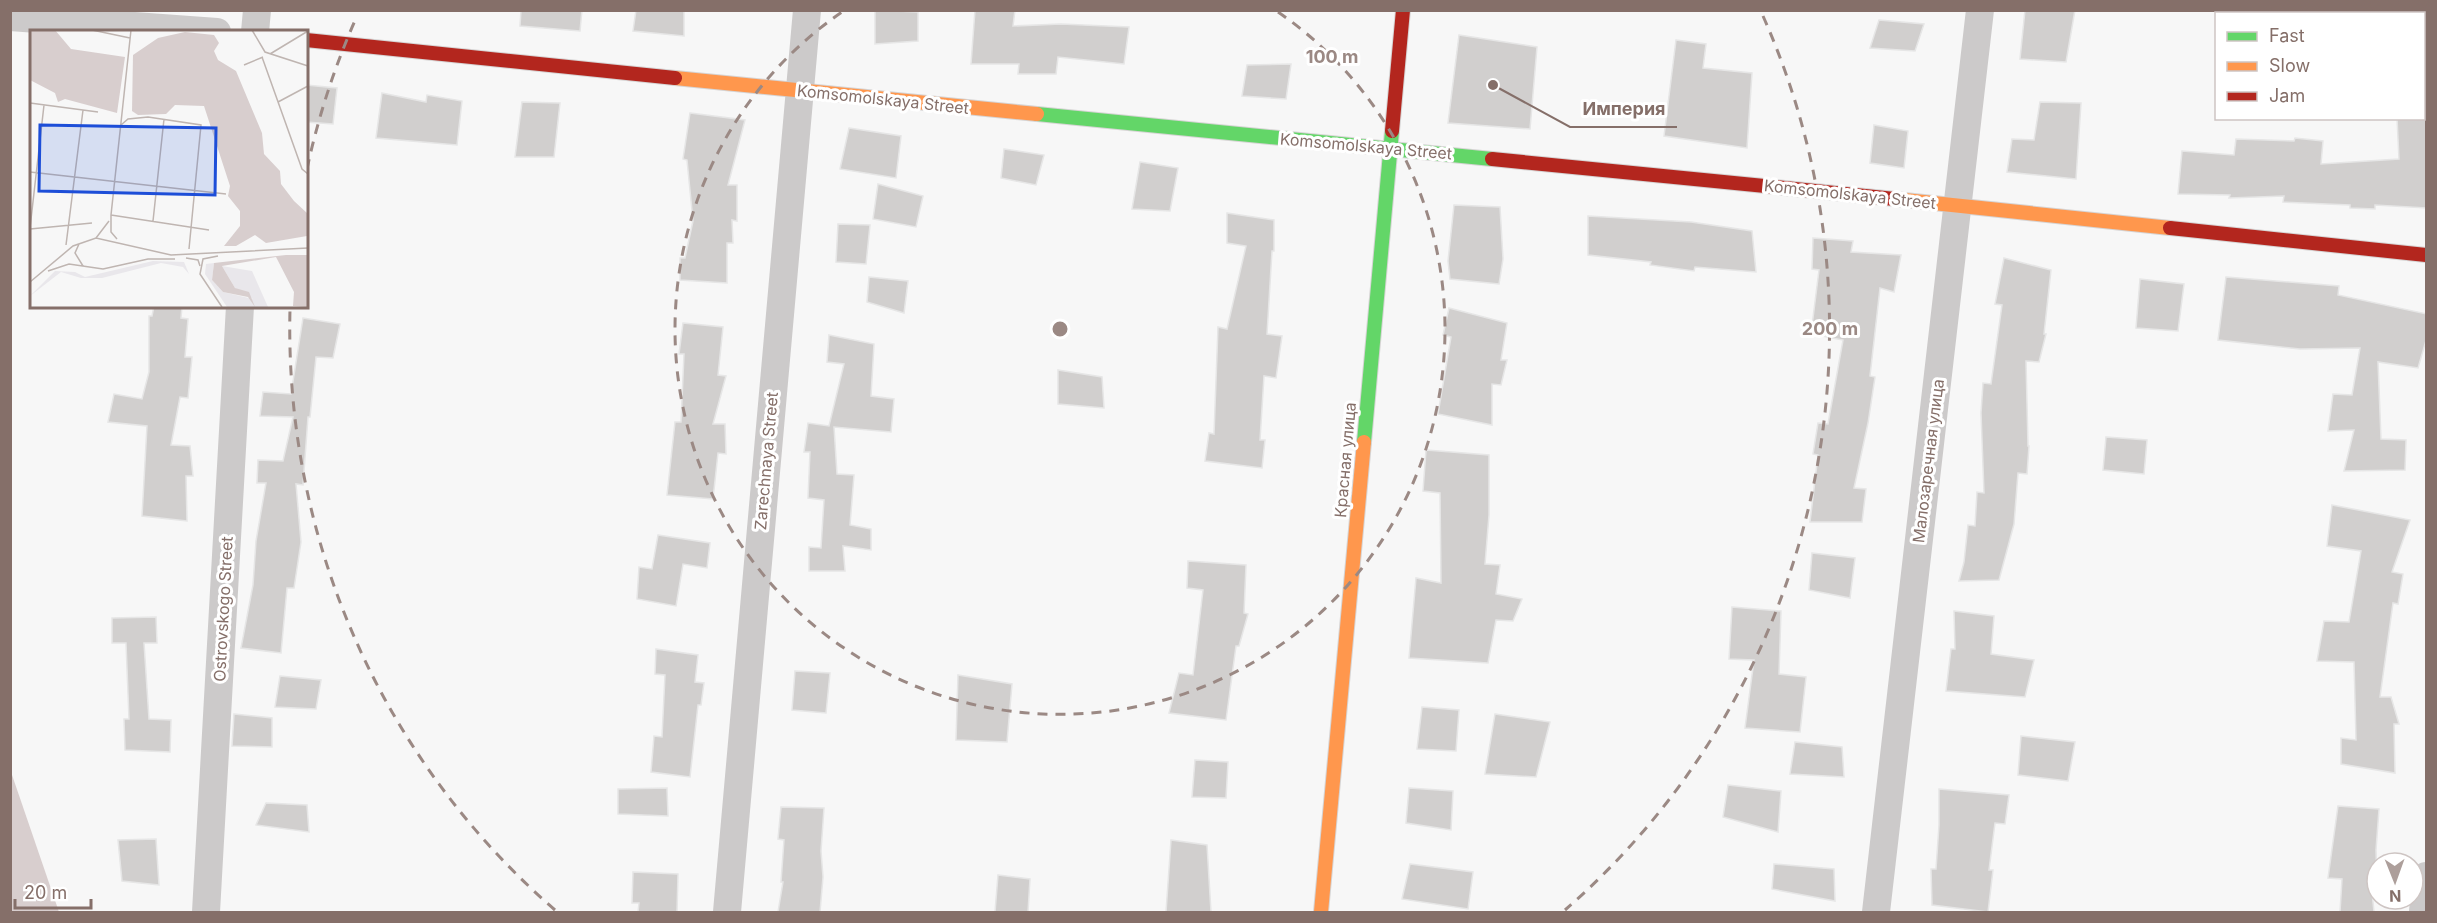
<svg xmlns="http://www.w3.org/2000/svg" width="2437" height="923" viewBox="0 0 2437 923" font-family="Inter,sans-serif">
  <rect width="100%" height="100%" fill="#f7f7f7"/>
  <!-- water -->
  <path fill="#d8cece" d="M11,772L59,912H11Z"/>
  <!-- building -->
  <path fill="#d1cfce" stroke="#e6e6e6" stroke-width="1.5" d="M521,10H582L580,31L520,26Z
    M636,10H684V36L633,31Z
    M875,10L918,12V41L875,44Z
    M975,10H1015L1013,26L1061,24L1129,27L1124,64L1058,57L1056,74H1018L1019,64H971Z
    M2025,10H2075L2066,62L2020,59Z
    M1879,20L1924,24L1915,51L1870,48Z
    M1459,35L1537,47L1530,129L1448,123Z
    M1676,40L1706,44L1703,68L1752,73L1747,148L1664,136Z
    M1291,64L1286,99L1242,96L1247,65Z
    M306,85L337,88L333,124L306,122Z
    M382,93L426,102L427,95L462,101L457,145L376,138Z
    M522,102L560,103L554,157H515Z
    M2040,102L2081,103L2076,179L2007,172L2012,139L2034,140Z
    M690,113L745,120L728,185H737V221L732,220L733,243H727V283L680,280V258H685L693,221L687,160L683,159Z
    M2397,118H2427V208L2375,205V209L2350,208V205L2283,202L2284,196L2229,198L2230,195L2178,194L2182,151L2234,155L2236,139L2294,141L2295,138L2323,141L2321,164L2399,159Z
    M1874,125L1908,131L1904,168L1870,163Z
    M849,128L901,136L896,178L840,169Z
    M1004,149L1044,155L1036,185L1001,178Z
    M1140,162L1178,168L1170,211L1132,209Z
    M878,184L923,196L916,227L873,219Z
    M1454,205L1500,207L1503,259L1499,284L1450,279L1448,261Z
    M1227,213L1274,220V251H1272L1267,334L1282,336L1276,378L1264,376L1260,440H1265L1262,468L1205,461L1209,433L1214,434L1218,327L1227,329L1246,246L1227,243Z
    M1588,216L1691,222L1752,231L1756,272L1695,267L1694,271L1650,265L1651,262L1588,255Z
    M838,224L870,225L866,264L836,262Z
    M1813,238L1853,241L1851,252L1901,255L1894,292L1880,288L1870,376L1875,377L1868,423L1854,488L1866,489L1862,522H1810L1818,455L1813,454L1818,423L1828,424L1843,340L1811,334L1819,270L1812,269Z
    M2004,258L2051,270L2044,334H2046L2039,362L2026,361L2028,446H2029L2027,474L2018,473L2014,524L1999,580L1959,581L1964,562L1968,525L1975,526L1977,492L1984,493L1981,413L1983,383L1991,384L2002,305L1995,304Z
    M869,277L908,281L904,313L867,302Z
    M2226,277L2339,286L2338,295L2427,314V337L2418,368L2378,362L2381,439L2406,440L2405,470L2344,471L2354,430L2328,431L2333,394L2352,395L2360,348L2300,349L2218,340Z
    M2140,279L2184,284L2178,331L2136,328Z
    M154,306H182L181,318L188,319L185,357H192L188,398L180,397L171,445L190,446L193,476H186L187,521L142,516L147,426L108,422L114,394L142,399L149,372V316H152Z
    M1449,308L1507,323L1501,360H1507L1501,385L1492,384V425L1438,414L1451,337L1443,335Z
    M303,318L340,324L333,358L316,357L310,417H308L303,485L296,484L301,542L294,588H287L281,653L241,648L253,585L256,541L266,483H257L258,460L283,461L293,417L260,416L263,392L291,394Z
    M683,323L723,327L718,375L726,376L713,424H725L726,454L718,453L713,499L667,495L675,422H681L684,354H679Z
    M829,335L874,344L871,396L894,399L891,432L834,427L837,474L854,475L850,525L871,529V550L843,546L845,571H809V547L821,548L824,500L808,498L810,452H804L808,423L829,426L844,364L827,362Z
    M1058,370L1102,377L1104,408L1058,404Z
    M2106,437L2147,440L2144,474L2103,470Z
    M1426,450L1489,455V515L1485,564L1500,565L1496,594L1522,599L1513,621L1496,620L1488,663L1409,658L1416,578L1441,583L1440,493L1423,491Z
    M2332,505L2410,520L2392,572L2403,574L2398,604L2393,603L2380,697H2391L2399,724H2394L2395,773L2341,764V738L2356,740L2354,662L2317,661L2324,621L2349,622L2361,551L2327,546Z
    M658,535L710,543L707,568L683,564L676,606L637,599L639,567L652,569Z
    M1812,553L1855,558L1850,598L1809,590Z
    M1188,561L1246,565L1244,613L1248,614L1239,646H1236L1226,720L1169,713L1179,673L1193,675L1203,590L1187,588Z
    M1732,607L1781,611L1779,674L1806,677L1800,732L1745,728L1754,660L1729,659Z
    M1954,611L1994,616L1991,654L2034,660L2025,697L1946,691L1951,649H1955Z
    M156,617L157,643H144L149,719L171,720L170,752L125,750L124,719H129L126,643H112V618Z
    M656,649L698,655L695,682L704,683L701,705H698L690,777L651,772L654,736L662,737L665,675L655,674Z
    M795,671L830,673L826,713L792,710Z
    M958,675L1012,684L1007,742L956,740Z
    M280,676L321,680L316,709L275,707Z
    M1422,707L1459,710L1456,751L1417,749Z
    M234,714L272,718V747L232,746Z
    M1495,714L1550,722L1536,777L1485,774Z
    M2021,736L2075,742L2068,781L2018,775Z
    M1795,742L1842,747L1844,777L1790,774Z
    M1195,760L1228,762L1226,798L1192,797Z
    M1728,785L1781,791L1778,832L1723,817Z
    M667,788L668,816L618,814V789Z
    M1409,788L1453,791L1451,830L1406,823Z
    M1939,789L2009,795L2005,824L1995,823L1989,870H1993L1988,912L1932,905L1931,869H1936L1939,825Z
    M266,803L307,805L309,832L256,825Z
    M2338,806L2379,809L2376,850L2377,882H2371L2374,912H2340L2342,879L2328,878Z
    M781,807L824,808L821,851L823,877L820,912H778L783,882H781L784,840L778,839Z
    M156,839L159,885L122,881L118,840Z
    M1171,840L1207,845L1211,912H1166Z
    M1410,864L1473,872L1468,909L1402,899Z
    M1774,864L1834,869L1835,901L1772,889Z
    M633,872L678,874L677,912H638L639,903H632Z
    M998,875L1030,879L1028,912H995Z"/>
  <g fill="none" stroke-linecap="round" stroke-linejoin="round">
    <!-- fast casing -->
    <g stroke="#d6d4d4" stroke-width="16">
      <path id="fast" d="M1037,114L1492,159
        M1364,442L1392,131"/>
    </g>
    <!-- slow casing -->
    <g stroke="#d6d4d4" stroke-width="16">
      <path id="slow" d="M675,78L1037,114
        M1895,199L2170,228
        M1321,912L1364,442"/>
    </g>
    <!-- jam casing -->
    <g stroke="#d6d4d4" stroke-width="16">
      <path id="jam" d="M306,40L675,78
        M1392,131L1403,10
        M1492,159L1895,199
        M2170,228L2426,255"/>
    </g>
    <!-- street -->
    <path stroke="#cccaca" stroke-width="28" d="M10,17L217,32
      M255,32L257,10
      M206,912L240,306
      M727,912L807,10
      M1876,912L1980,10
      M2423,912L2426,876"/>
    <!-- fast -->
    <use href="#fast" stroke="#63d668" stroke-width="14"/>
    <!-- slow -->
    <use href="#slow" stroke="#ff974d" stroke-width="14"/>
    <!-- jam -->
    <use href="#jam" stroke="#b3261e" stroke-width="14"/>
  </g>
  <!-- distance rings -->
  <g fill="none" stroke="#9b8984" stroke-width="3" stroke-dasharray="10 8">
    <path d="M1278 12A385 385 0 1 1 842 12"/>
    <path d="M555 910A770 770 0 0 1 290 309M307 169A770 770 0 0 1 357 16M1763 16A770 770 0 0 1 1565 910"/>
  </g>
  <g text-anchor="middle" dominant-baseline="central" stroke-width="6" stroke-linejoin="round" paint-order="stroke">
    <!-- street labels -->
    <g font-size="16" fill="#856f69" stroke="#fff">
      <text transform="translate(883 99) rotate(6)">Komsomolskaya Street</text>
      <text transform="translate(1366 146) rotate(5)">Komsomolskaya Street</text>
      <text transform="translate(1850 194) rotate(6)">Komsomolskaya Street</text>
      <text transform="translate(1345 460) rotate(-85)">Красная улица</text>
      <text transform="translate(766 461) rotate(-85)">Zarechnaya Street</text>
      <text transform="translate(1928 461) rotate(-83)">Малозаречная улица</text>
      <text transform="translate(223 609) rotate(-87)">Ostrovskogo Street</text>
    </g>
  </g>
  <!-- overview -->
  <g transform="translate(30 30)">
    <rect width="278" height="278" fill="#f7f7f7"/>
    <path d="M123,231L154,232L159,244L153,237L131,233L72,248H51L31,242L0,266L25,241L45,242L55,247Z" fill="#e9e7eb"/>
    <path d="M184,233L182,250L193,262L223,269L205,258L192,236L222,241L238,277H197L175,244L176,234Z" fill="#e9e7eb"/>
    <path d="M0,0H25L41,19L95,27L87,83L35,69L28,72L25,63L0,50ZM155,2L184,5L189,13L184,21L188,30L206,41L232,103L234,124L250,141L251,154L264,171L277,183V206L236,213L225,205L206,216H194L210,196V181L198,166L200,156L174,76L145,75L136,84L108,85L102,81L103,25L128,8ZM256,225H277V277L263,276L264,262L246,227L192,236L205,258L219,262L225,277L218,267L193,262L182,250L184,233Z" fill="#d8cece"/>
    <path fill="none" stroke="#bfb5b1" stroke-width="1.5" d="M62,0L100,8M222,0L235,22L278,36M240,24L278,1M232,27L272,139L278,144M214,35L233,27M248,72L278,56M0,73L68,82M91,95L98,89L118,87L171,95L159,219M0,142L196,164M81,185L179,200M123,191L134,89M0,198L14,75M0,199L62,193M66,208L79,191M87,209L81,202V185L101,0M49,214L45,223L53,236M36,215L53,80M188,226L173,229L170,244L192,277M156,228L168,230L170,236M18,241L39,234L73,239L118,229H145M0,252L43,216L66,208L141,225L278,218"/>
    <path fill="#1d4ed8" fill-opacity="0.15" stroke="#1d4ed8" stroke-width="3" d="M10,95L186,98L185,165L9,161Z"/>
    <rect width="278" height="278" fill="none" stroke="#856f69" stroke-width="3"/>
  </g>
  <circle cx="1060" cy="329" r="9" fill="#9b8984" stroke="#fff" stroke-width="3"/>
  <g font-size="18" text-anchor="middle" font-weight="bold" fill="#9b8984" stroke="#fff" stroke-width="6" stroke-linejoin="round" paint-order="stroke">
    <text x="1332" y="63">100 m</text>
    <text x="1830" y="335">200 m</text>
  </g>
  <!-- callouts -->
  <path fill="none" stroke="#856f69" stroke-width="2" d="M1493 85L1570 127H1677"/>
  <circle fill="#856f69" stroke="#fff" stroke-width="2" cx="1493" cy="85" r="6"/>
  <g font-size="18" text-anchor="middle" font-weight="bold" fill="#856f69" stroke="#fff" stroke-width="6" stroke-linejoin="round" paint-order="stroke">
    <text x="1624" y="115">Империя</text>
  </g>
  <!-- border -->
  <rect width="2437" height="923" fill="none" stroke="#856f69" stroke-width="24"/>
  <!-- legend -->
  <rect x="2215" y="12" width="210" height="108" fill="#ffffff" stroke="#cec5c3" stroke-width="1.5"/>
  <rect x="2227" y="32" width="30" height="9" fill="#63d668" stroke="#cec5c3" stroke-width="1.5"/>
  <text x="2269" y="42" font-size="18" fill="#856f69">Fast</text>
  <rect x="2227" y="62" width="30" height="9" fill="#ff974d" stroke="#cec5c3" stroke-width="1.5"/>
  <text x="2269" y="72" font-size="18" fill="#856f69">Slow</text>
  <rect x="2227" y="92" width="30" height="9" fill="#b3261e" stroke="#cec5c3" stroke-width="1.5"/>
  <text x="2269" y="102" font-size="18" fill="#856f69">Jam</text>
  <!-- north arrow -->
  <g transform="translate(2395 881) rotate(179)"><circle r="28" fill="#ffffff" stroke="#cec5c3" stroke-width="1.5"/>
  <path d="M0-4.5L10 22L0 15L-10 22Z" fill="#ad9f9b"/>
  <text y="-9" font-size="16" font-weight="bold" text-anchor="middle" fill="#856f69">N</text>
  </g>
  <!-- scale -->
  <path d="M15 899v9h76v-9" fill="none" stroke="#856f69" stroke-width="3"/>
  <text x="24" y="899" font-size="18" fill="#856f69" stroke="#ffffff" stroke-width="4.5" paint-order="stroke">20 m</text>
</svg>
